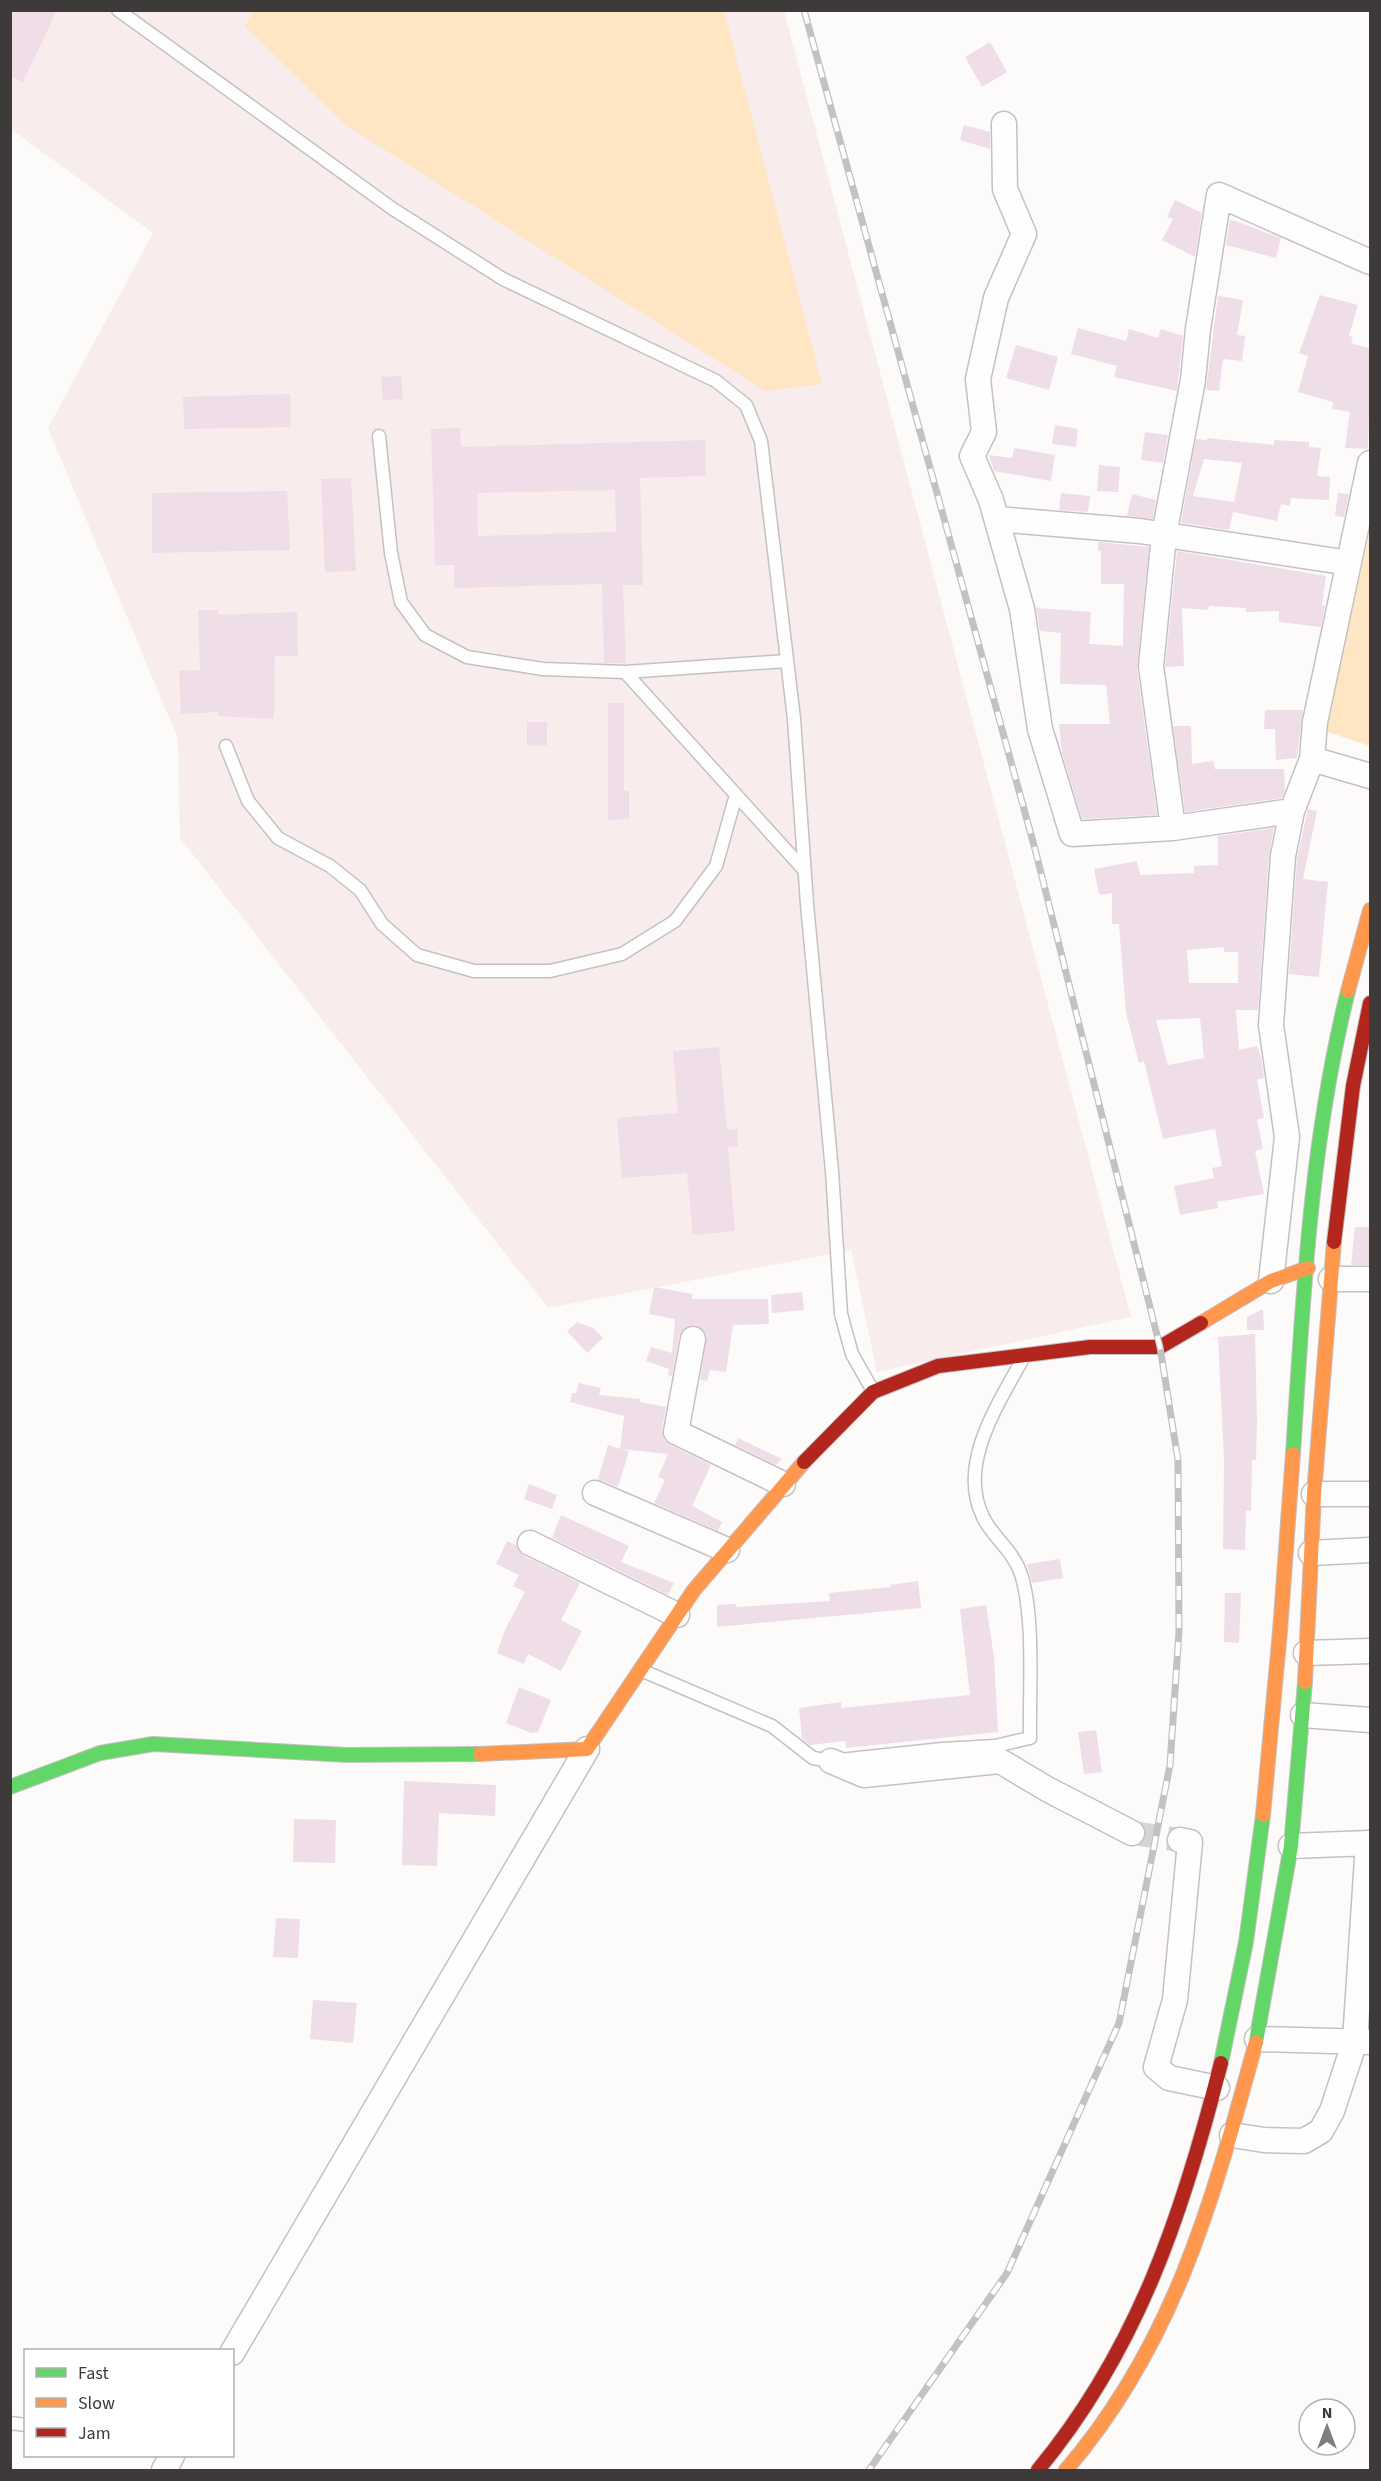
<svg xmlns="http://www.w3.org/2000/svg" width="1381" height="2481" viewBox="0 0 1381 2481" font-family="'Source Sans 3',sans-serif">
  <rect width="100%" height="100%" fill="#fdfafa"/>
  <!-- built -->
  <path fill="#f8eced" d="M11,11H784L1131,1317L877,1372L851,1250L548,1308L180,838L178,739L48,428L153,233L11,129Z"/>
  <!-- green -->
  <path fill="#fee5c3" d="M253,11H724L822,384L765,391L344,124L245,26Z
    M1370,532V746L1325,731Z"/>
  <!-- building -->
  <path fill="#efdee8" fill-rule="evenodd" d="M10,10H57L23,82L10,76Z
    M990,42L1007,72L982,87L965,57Z
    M964,125L990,132V149L960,140Z
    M1175,200L1202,213L1195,257L1162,240L1173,219L1167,217Z
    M1230,219L1281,238L1276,258L1226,245Z
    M1320,295L1358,305L1349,336L1353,337L1351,343L1371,349L1368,449L1345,448L1350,412L1332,409L1333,402L1298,392L1308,356L1299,353Z
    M1218,296L1243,300L1237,335L1245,336L1242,361L1223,359L1219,391L1206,390Z
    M1078,328L1126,341L1129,329L1158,338L1161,329L1183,336L1177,391L1114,377L1117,366L1071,354Z
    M1016,345L1058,357L1049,390L1006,378Z
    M401,376L403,399L383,400L381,377Z
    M290,394L291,427L184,429L183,397Z
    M1055,425L1078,429L1076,447L1052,444Z
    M460,428L461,447L705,440L706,476L640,478L643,585H623L626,663H604L602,584L454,588V565H435L431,429ZM615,490L616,532L478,536L477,493Z
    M1145,432L1168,435L1163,463L1141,460Z
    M1207,438L1274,445V440L1309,442V447L1321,448L1317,476L1330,477L1329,500L1291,498L1290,506L1281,504L1277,521L1233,512L1229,530L1181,523L1196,439L1207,440ZM1204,459L1242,463L1234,502L1193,496Z
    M1014,448L1055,455L1051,481L994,471L989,455L1012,458Z
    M1099,465L1120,467L1118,492L1097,491Z
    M351,478L356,571L325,572L321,479Z
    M287,491L290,550L152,553V493Z
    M1061,493L1090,496L1088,512L1059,510Z
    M1338,493L1349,494L1344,517L1335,516Z
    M1132,494L1156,500L1153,519L1127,516Z
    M1098,542L1149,547L1137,668L1157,815L1082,819L1062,753L1059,724H1110L1106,685L1060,684L1061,633L1040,631L1036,608L1091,612L1089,644L1123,646L1124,584H1101V551H1098Z
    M1177,551L1326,576L1322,605L1325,606L1321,627L1279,622V611L1246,612V608L1209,606L1208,610L1182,608L1184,666L1165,667Z
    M198,610H218V615L297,612L298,656H275L274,719L218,716V712L181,714L179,671L200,670Z
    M608,703H624V791H629V819L608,820Z
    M1265,710H1303L1297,758L1276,760L1275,729H1264Z
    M527,722H547V745L527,746Z
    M1173,726H1191L1192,764L1213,761L1215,769H1284L1285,790L1282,798L1185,812Z
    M1308,809L1317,811L1303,879L1328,882L1319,977L1289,974L1297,858Z
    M1274,828L1269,855L1258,1010H1236L1239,1050L1257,1046L1261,1057L1264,1078L1257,1080L1264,1118L1257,1120L1263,1149L1255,1151L1264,1194L1217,1202L1218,1208L1180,1215L1174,1186L1214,1178L1212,1168L1222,1166L1215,1129L1163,1139L1144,1061L1139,1063L1126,1013L1119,924H1112V893L1099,895L1094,869L1137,861L1140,875L1194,873V866L1218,865V836ZM1224,947V952H1238V983H1189L1187,950ZM1200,1018L1204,1058L1168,1065L1156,1020Z
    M719,1047L727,1130L737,1129L738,1146L728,1147L735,1231L693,1235L687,1173L622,1178L617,1118L678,1113L673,1051Z
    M1355,1227H1371V1265H1351Z
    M654,1287L693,1294L692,1299H768L769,1324L733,1325L726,1372L710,1370L707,1381L700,1380L707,1335L696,1325L688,1326L679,1336L672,1376L668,1375L669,1369L646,1361L651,1347L672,1353L675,1319L649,1314Z
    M802,1292L804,1310L772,1313L771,1295Z
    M1263,1309L1264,1330H1247V1317Z
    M577,1322L593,1328L603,1338L587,1353L567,1331Z
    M1255,1334L1257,1423L1256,1460H1252L1251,1511H1246L1245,1550L1223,1549L1224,1461L1218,1337Z
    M579,1383L601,1388L599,1395L640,1399V1402L666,1407L662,1429L664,1439L670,1445L711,1465L692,1506L722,1522L718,1531L654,1503L665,1480L658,1477L668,1454L621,1449L629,1451L618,1487L598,1479L608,1445L620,1449L624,1416L570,1402L572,1393H576Z
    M738,1438L782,1459L776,1465L735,1445Z
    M529,1484L557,1495L552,1509L524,1499Z
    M561,1515L629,1546L621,1562L674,1583L668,1595L552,1538Z
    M507,1541L516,1545L524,1556L580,1583L561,1620L582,1631L561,1671L528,1654L524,1664L497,1653L505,1630L525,1592L513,1586L519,1575L496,1564Z
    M1060,1559L1063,1578L1032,1583L1027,1564Z
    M918,1581L921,1608L717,1627V1605L736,1604V1607L830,1601L829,1593L891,1587L890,1585Z
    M1225,1593H1241L1239,1643L1224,1642Z
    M986,1605L994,1657L998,1732L846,1748L845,1741L810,1745L802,1739L799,1708L841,1702V1708L970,1695L960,1609Z
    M519,1687L551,1700L538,1732L531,1733L506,1723Z
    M1096,1730L1102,1772L1084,1774L1078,1732Z
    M404,1781L496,1785L495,1816L439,1813L437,1866L402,1865Z
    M294,1819L336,1820L335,1863L293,1862Z
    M276,1918L300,1919L298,1958L273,1957Z
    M313,2000L357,2003L353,2043L310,2039Z"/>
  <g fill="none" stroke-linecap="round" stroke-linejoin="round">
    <!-- street-tunnel -->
    <path stroke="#d7d4d4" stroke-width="24" stroke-dasharray="24 12" stroke-linecap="butt" d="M1132,1833L1180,1840"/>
    <!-- lane casing -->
    <g stroke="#c5c1c2" stroke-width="15">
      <path id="lane" d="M118,10L393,209L503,279L716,381L746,405L761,441L794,719L807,904L832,1171L841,1314L852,1354L873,1391
        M379,436L391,553L401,602L425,635L467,657L543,669L625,672L787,661
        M625,672L805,871
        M226,746L248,801L278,838L330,866L360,890L382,924L417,955L474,971H550L622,954L675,921L716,866L736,795
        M641,1670L772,1726L813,1758L831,1761L942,1749L995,1746L1030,1738C1029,1690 1035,1618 1021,1574C1013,1550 993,1538 983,1517C957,1464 998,1405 1022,1360
        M10,2423L26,2425"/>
    </g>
    <!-- street casing -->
    <g stroke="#c5c1c2" stroke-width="27">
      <path id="street" d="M1004,124L1005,189L1024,234L996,298L978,379L984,432L972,456L991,500L1022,609L1040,729L1072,834L1173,828L1292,811
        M997,519L1140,531L1349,563
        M1312,759L1370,776
        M1173,828L1151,666L1164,535L1193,380L1198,329L1219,195L1370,262
        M1331,1279H1370
        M1271,1281L1287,1137L1271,1025L1283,856L1292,811L1312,759L1315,722L1370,463
        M693,1339L676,1432L783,1484
        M595,1493L727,1550
        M1314,1494H1370
        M530,1543L677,1615
        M1311,1553L1370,1550
        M1306,1653L1370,1651
        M1303,1715L1370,1720
        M831,1761L864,1775L1000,1761L1047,1789L1132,1833
        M1180,1840L1190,1842L1175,2000L1156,2067L1169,2078L1217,2088
        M1291,1846L1370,1843
        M1257,2039L1369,2042
        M1232,2135L1264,2140L1304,2141L1321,2131L1332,2111L1355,2041L1368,1843
        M232,2353L587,1749
        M164,2470L172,2456"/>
    </g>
    <!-- fast casing -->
    <g stroke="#c5c1c2" stroke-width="16">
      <path id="fast" d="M1293,1454C1303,1299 1310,1143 1348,991
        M10,1787L100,1753L153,1744L347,1755L480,1754
        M1256,2042L1291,1846L1305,1682
        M1221,2063L1246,1942L1263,1815"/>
    </g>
    <!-- slow casing -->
    <g stroke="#c5c1c2" stroke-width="16">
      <path id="slow" d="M1348,991L1370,910
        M1201,1323L1271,1281L1308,1268
        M1305,1682L1314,1494L1334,1242
        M480,1754L587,1749L694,1590L804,1462
        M1263,1815L1280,1631L1293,1454
        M1066,2470C1175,2343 1213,2199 1256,2042"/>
    </g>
    <!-- jam casing -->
    <g stroke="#c5c1c2" stroke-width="16">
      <path id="jam" d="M1334,1242L1353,1086L1370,1003
        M804,1462L873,1392L938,1366L1090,1347H1160L1201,1323
        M1038,2470C1138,2349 1183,2213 1221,2063"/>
    </g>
    <!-- lane -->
    <use href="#lane" stroke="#fffefe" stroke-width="12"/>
    <!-- street -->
    <use href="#street" stroke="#fffefe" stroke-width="24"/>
    <!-- fast -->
    <use href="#fast" stroke="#63d668" stroke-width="14"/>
    <!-- slow -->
    <use href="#slow" stroke="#ff974d" stroke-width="14"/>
    <!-- jam -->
    <use href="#jam" stroke="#b3261e" stroke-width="14"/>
    <!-- rail casing -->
    <g stroke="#c3c2c2" stroke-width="7">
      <path id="rail" d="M804,10L1035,849L1160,1347L1178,1460L1179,1631L1170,1765L1119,2023L1007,2273L869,2470"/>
    </g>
    <!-- rail -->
    <use href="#rail" stroke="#fff" stroke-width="4.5" stroke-dasharray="14" stroke-linecap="butt"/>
  </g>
  <!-- border -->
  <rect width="1381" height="2481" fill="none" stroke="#3e3a3a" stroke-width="24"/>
  <!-- legend -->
  <rect x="24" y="2349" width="210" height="108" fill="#ffffff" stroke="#b2b0b0" stroke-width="1.5"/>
  <rect x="36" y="2368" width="30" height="9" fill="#63d668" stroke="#b2b0b0" stroke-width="1.5"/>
  <text x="78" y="2379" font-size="18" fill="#3e3a3a">Fast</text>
  <rect x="36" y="2398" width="30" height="9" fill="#ff974d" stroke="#b2b0b0" stroke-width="1.5"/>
  <text x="78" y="2409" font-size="18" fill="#3e3a3a">Slow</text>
  <rect x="36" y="2428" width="30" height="9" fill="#b3261e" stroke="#b2b0b0" stroke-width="1.5"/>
  <text x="78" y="2439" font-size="18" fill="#3e3a3a">Jam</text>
  <!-- north arrow -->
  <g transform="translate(1327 2427)"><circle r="28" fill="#ffffff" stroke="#b2b0b0" stroke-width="1.5"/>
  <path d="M0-4.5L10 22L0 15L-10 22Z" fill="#817d7d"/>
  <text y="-9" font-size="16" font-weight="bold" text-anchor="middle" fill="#3e3a3a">N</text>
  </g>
</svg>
